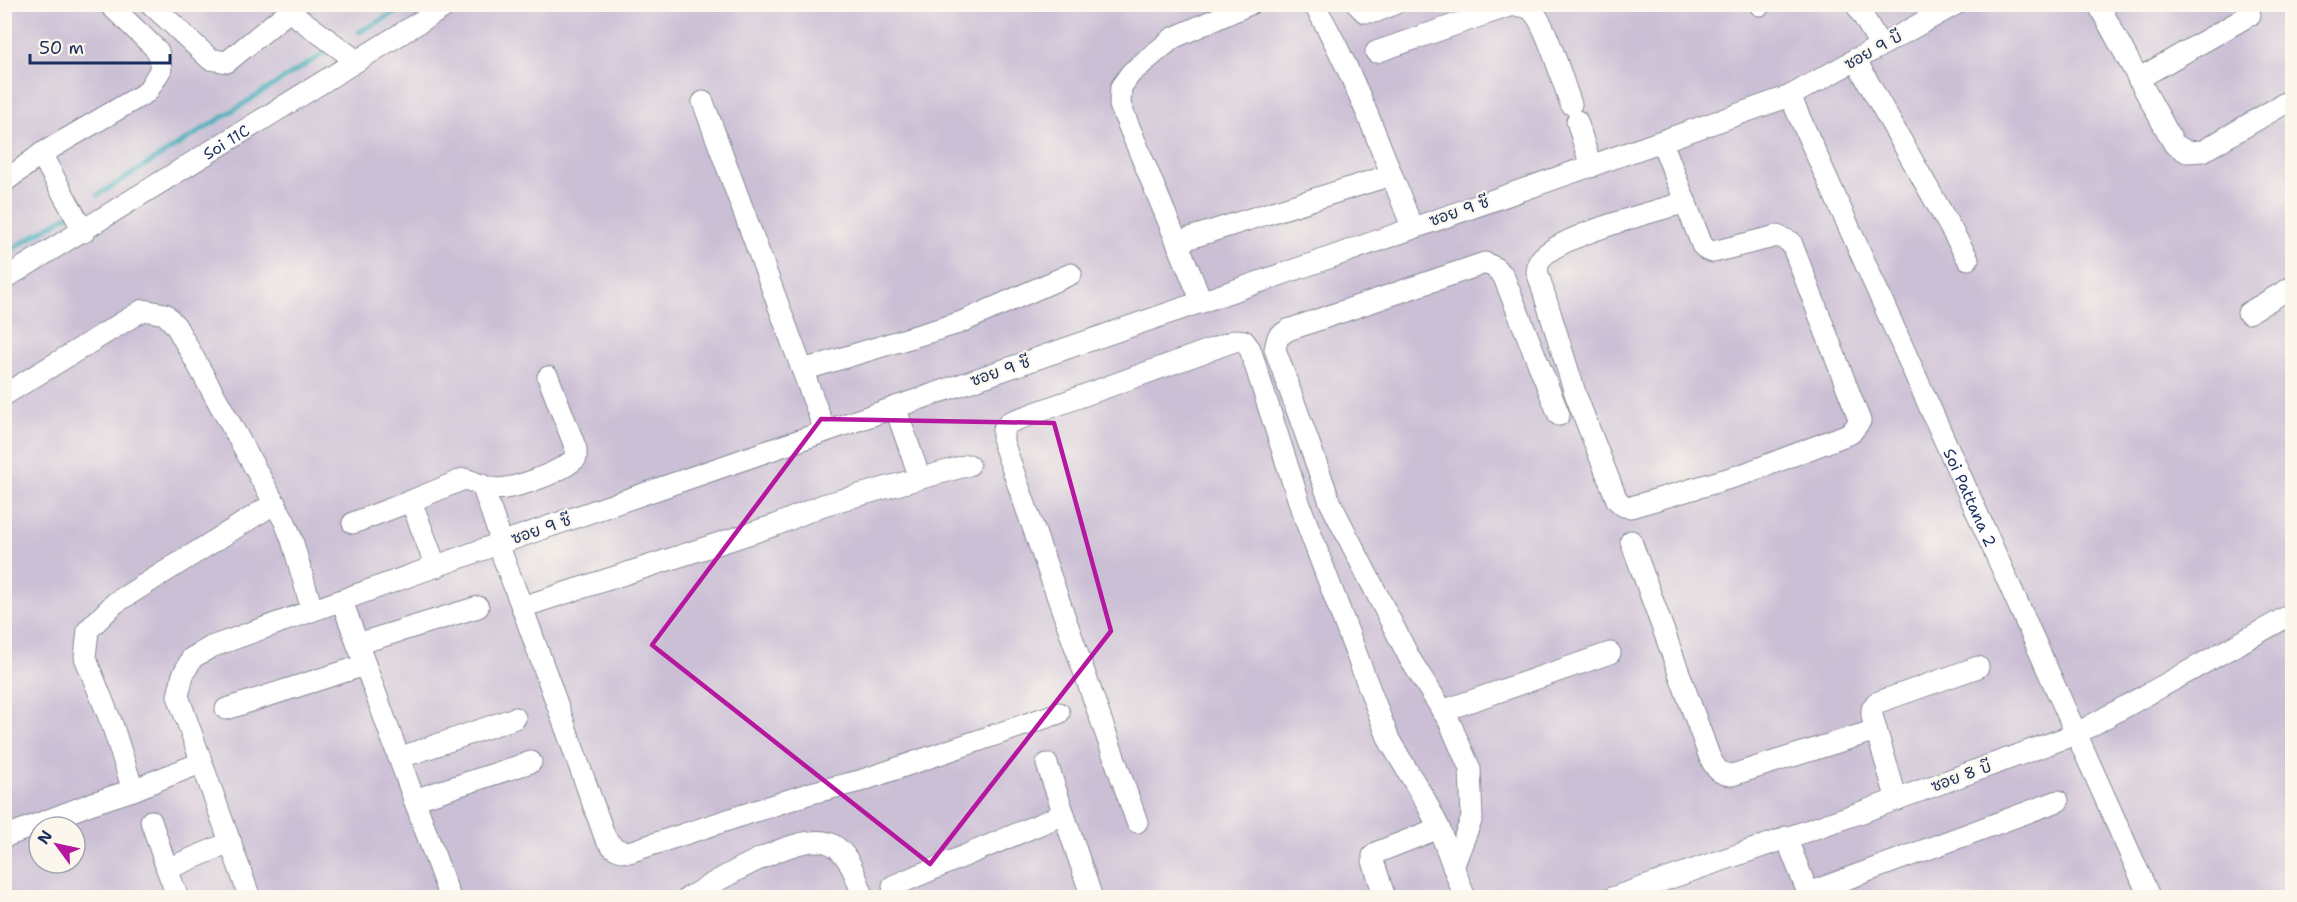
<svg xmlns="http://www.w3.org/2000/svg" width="2297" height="902" viewBox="0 0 2297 902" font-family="'Shantell Sans','Playpen Sans Thai',sans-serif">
  <rect width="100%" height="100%" fill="#fbf7ec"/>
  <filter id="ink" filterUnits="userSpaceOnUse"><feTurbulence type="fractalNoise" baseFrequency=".0167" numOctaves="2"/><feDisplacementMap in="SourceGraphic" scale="12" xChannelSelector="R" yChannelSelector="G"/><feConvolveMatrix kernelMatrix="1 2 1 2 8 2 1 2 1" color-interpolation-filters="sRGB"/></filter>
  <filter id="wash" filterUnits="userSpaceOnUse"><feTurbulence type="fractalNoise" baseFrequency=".008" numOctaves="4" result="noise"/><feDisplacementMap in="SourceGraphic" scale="24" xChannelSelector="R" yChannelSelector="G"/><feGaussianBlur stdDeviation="1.35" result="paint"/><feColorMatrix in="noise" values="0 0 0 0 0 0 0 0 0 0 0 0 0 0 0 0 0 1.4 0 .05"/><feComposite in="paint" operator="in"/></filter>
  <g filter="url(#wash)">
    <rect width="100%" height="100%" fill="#f2e6cd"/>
    <!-- industrial -->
    <path fill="#cbbfd5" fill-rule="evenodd" d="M5,5H2292V897L5,898ZM39,827H75V863H39Z"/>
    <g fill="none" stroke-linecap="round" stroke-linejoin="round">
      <!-- stream -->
      <path stroke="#3baab9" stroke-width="5" d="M359,32L411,4
        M98,195L331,49
        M4,254L68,215"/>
    </g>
  </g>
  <g filter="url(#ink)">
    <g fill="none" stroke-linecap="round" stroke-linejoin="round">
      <!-- minor casing -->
      <g stroke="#868a96" stroke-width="23">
        <g id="minor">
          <path d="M151,4L210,59L227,62L289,11L357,61"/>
          <path d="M1314,4C1355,75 1382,151 1412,227"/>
          <path d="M1357,4L1365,12H1375L1394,4"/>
          <path d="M1856,4L1880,45"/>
          <path d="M2098,4L2174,144L2187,152L2203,151L2292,99"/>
          <path d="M1760,5L1761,4"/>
          <path d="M1376,52L1509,6C1517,6 1524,4 1531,10C1546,21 1563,84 1571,104"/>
          <path d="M1855,59L1968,259"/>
          <path d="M2138,79L2250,15"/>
          <path id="s1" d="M1790,96L2150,898"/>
          <path d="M703,102L825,431"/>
          <path d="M1577,121L1591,167"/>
          <path d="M1662,142L1702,245L1707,250L1713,252L1777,236L1791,242L1860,421L1851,433L1744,474L1631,507L1624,506L1617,500L1576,396L1537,271C1538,268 1538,264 1539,262C1551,237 1657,211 1686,202"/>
          <path d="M41,154L84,232"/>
          <path d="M4,182L41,154L147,92L161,69L158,51L109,4"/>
          <path d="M1177,242L1391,175"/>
          <path id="s2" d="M4,279L449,4"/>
          <path d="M1202,302L1120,105L1121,87L1131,73L1173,38L1250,4"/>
          <path d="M2248,313L2292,287"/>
          <path d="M803,370L959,323L1071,274"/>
          <path d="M4,395L143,310L165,314L176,326L285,522L292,540L312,610"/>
          <path d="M895,407L920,478"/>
          <path d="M482,485L502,543"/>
          <path d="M411,501L464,479C474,481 482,487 491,488C511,492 561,472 576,458V449L548,377"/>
          <path d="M353,523L411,501L436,567"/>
          <path d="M1631,541L1710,758C1716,769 1719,774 1732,775L1876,730"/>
          <path d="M498,544L522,607L776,525L823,505L969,465"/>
          <path d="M342,601L450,898"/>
          <path d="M522,607L605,837C612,848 617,851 629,852L811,793L860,781L1059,713"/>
          <path d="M357,644L478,607"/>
          <path d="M226,709L365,665"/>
          <path d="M1442,711L1610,653"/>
          <path d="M399,758L515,718"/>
          <path d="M1047,764L1092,898"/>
          <path d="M133,790L200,763"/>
          <path d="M414,800L531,762"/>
          <path d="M1897,800L1872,716V709L1876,703L1978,667"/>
          <path d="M151,821L167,869"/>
          <path d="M1137,822L1003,442V430L1010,422L1237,340L1244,341L1250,349L1302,511L1389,740L1425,800L1439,828L1465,898"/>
          <path d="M4,837L93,803L133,790L113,727L85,657L88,630L115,603L275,503"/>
          <path d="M1786,837L1810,898"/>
          <path d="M1453,867L1472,818L1470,769L1449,721L1410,659L1330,502L1275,349L1278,337L1288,330L1485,263L1494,267L1503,275L1559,415"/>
          <path d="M893,886L1064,814"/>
          <path d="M1808,893L2058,801"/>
          <path d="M178,898L167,869L231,842"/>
          <path d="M250,898L178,696L183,675L192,658L211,647L498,544L1317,262L1790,96L1956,4"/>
          <path d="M688,898C715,882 801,829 831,844C850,853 856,879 864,898"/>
          <path d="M1385,898L1373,861V856L1378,852L1439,828"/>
          <path d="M1612,898L1862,812L2076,734L2292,614"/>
        </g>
      </g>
      <!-- minor -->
      <use href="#minor" stroke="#fff" stroke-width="21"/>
    </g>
  </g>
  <!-- marked area -->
  <path fill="none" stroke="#b5179e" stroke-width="4.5" stroke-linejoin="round" d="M821,419L1054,423L1111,631L930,864L652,645Z"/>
  <g text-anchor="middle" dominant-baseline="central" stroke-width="4.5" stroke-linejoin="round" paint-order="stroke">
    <!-- street labels -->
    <g font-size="16" fill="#1b2f5e" stroke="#fbf7ec">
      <text transform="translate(1873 50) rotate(-29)">ซอย 9 บี</text>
      <text stroke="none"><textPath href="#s2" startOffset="261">Soi 11C</textPath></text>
      <text transform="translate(1459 211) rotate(-19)">ซอย 9 ซี</text>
      <text transform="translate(1000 371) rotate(-19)">ซอย 9 ซี</text>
      <text stroke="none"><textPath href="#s1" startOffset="440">Soi Pattana 2</textPath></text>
      <text transform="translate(541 529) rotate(-19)">ซอย 9 ซี</text>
      <text transform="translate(1961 776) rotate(-20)">ซอย 8 บี</text>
    </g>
  </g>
  <!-- margin -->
  <rect width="2297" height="902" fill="none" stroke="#fbf7ec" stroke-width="24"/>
  <!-- north arrow -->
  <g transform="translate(57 845) rotate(303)"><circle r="28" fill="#fbf7ec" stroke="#a1a7b3" stroke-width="1.5"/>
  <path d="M0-4.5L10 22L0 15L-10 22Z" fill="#b5179e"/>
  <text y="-9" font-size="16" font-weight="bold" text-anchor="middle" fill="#1b2f5e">N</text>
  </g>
  <!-- scale -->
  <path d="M30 54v9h140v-9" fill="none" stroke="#1b2f5e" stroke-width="3"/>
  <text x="39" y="54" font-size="18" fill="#1b2f5e" stroke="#fbf7ec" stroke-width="4.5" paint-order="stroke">50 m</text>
</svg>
